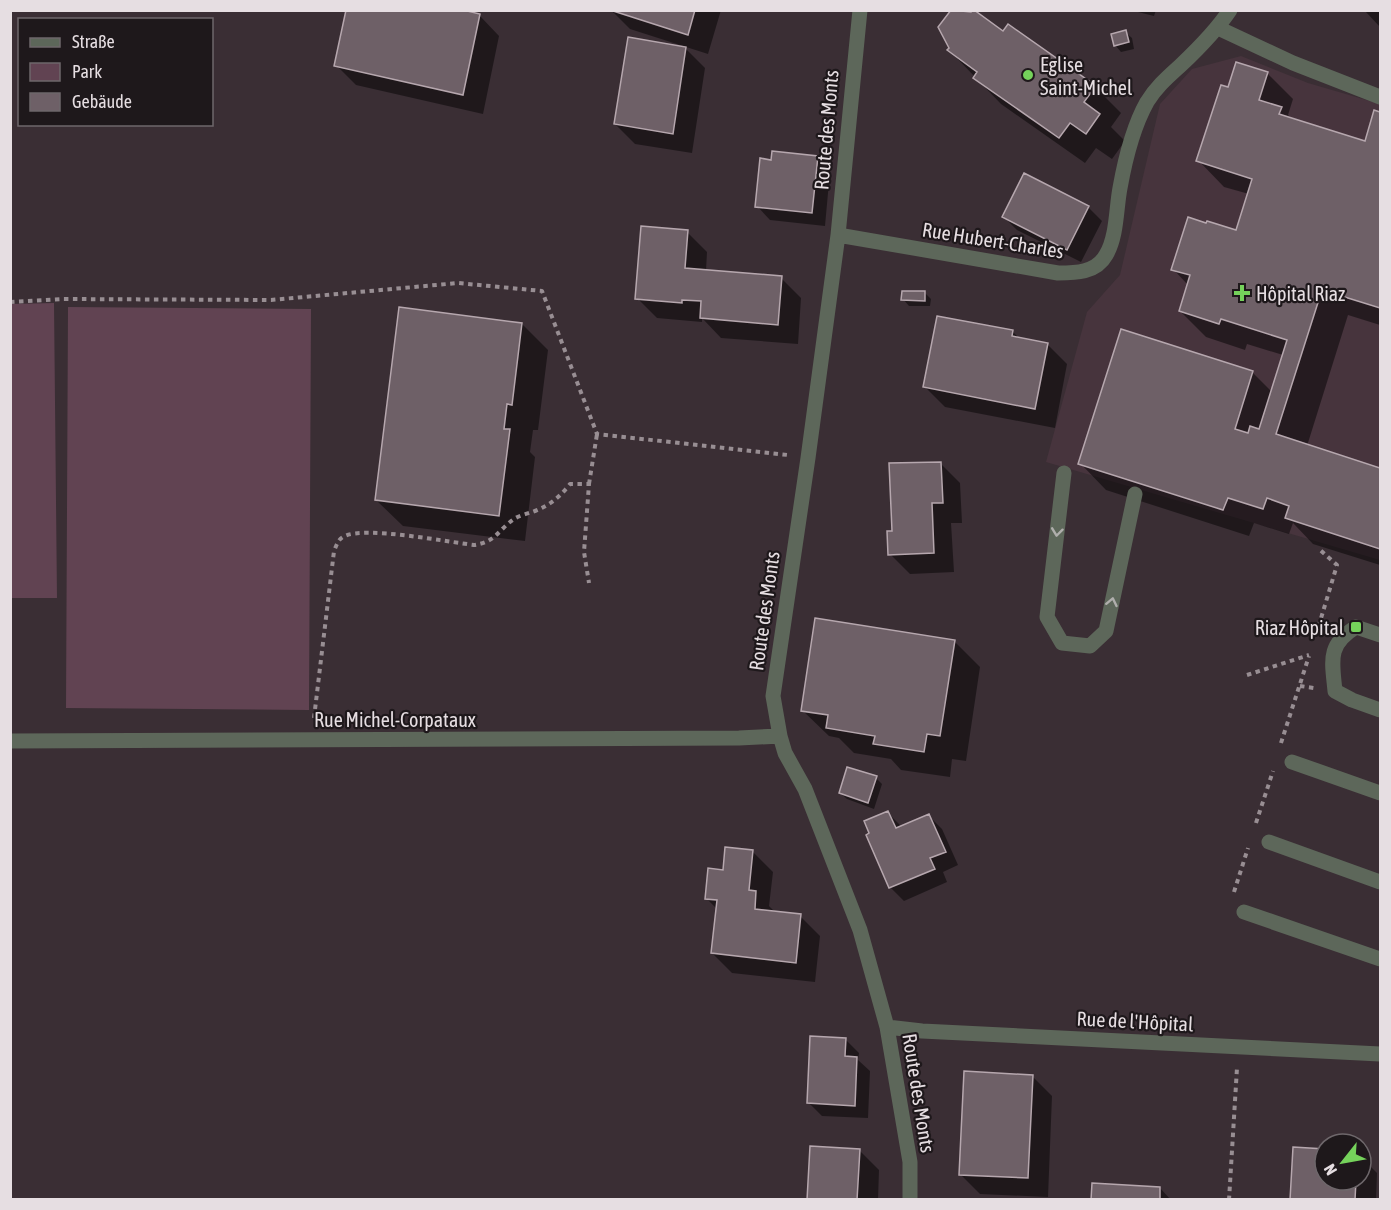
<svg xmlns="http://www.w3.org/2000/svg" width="1391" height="1210" font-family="'Asap Condensed',sans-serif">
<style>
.built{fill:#47343d}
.green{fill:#614352}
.shadow{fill:#0007}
.building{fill:#6e6067;stroke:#b6a7ae;stroke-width:1.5}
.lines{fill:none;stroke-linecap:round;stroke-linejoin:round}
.path{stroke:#988e93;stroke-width:4;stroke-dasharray:4.5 4.5;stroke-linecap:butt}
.minor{stroke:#5d675a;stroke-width:15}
.oneway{stroke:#afaeac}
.poi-dot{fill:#75d25b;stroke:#1e181b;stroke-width:2}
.labels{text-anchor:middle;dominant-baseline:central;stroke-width:4.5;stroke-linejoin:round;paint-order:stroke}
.poi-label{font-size:20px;fill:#e6dee2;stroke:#1e181b;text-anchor:start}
.street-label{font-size:20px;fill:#e6dee2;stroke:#1e181b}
</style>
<rect width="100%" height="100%" fill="#3a2e34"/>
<!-- built -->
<path class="built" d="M1241 56 1308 83 1380 104V560L1046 462 1087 312 1120 275 1160 104 1192 69Z"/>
<!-- green -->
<path class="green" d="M54 303 57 598H11V304Z
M68 307 311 309 309 710 66 708Z"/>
<!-- shadow -->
<path class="shadow" d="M611 10H721L708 54 630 29Z
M1130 10H1156L1154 16Z
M1380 10V27L1365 11Z
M480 16 499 36 483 114 356 85 336 65Z
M1125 32 1132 38 1134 49 1121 52 1115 45Z
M683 46 705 68 692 153 635 144 615 124Z
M949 50 1095 87 1121 113 1111 127 1125 141 1112 159 1096 148 1085 163 1001 104Z
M1267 73 1293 99 1288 115 1292 119 1366 143 1375 112 1380 114V325L1348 315 1307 446 1380 469V565L1313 544 1293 523 1289 534 1254 523 1249 536 1106 490 1080 463 1252 372 1272 392 1283 355 1247 344 1245 350 1206 337 1180 311 1188 285 1173 269 1237 232 1249 194 1224 187 1198 160 1229 89Z
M817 158 830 171 825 226 770 220 757 206 772 161Z
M1088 207 1102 221 1081 262 1017 230 1004 217Z
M687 232 707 252 706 271 781 278 801 298 798 344 721 338 702 318V322L657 318 637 298Z
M925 293 931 299 930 306H909L903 299Z
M522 324 548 350 538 430H533L530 452 535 457 525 541 403 526 376 500Z
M1013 332 1020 339 1047 344 1067 364 1055 428 945 407 925 387Z
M940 463 960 483 962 523H951L954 572 910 574 890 554 894 533Z
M954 641 980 667 966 761 952 759 950 777 901 770 891 759 854 753 839 738 829 736 802 710Z
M876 778 882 784 874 809 847 799 840 793Z
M888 813 901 826 929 816 942 829 958 865 943 872 947 882 904 901 891 888 868 836Z
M753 852 773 872 769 906 776 913 800 916 820 936 815 982 732 973 712 953 717 909 706 898Z
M845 1039 859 1053 858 1060 870 1071 868 1118 822 1116 809 1103Z
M1032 1076 1052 1096 1048 1197 980 1194 960 1174Z
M859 1150 879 1170 878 1200H809Z
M1325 1151V1180H1361V1157L1377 1173 1376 1200H1292Z
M1160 1188 1171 1200H1093Z"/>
<!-- building -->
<path class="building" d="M346 10H463L480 14 463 95 334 66Z
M610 10H695L688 35Z
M951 10 971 12 974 10 1003 31 1008 24 1096 86 1084 102 1100 114 1086 134 1070 123 1059 138 973 78 977 72 947 50 949 48 938 27Z
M1126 30 1129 42 1114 46 1111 34Z
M628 37 686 47 673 134 614 124Z
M1236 62 1268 72 1259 100 1282 107 1279 114 1365 141 1374 110 1380 112V308L1322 290 1276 434 1380 468V549L1285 518 1289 506 1267 498 1263 509 1228 498 1223 510 1078 464 1121 329 1253 371 1235 429 1248 433 1250 426 1259 429 1287 340 1221 319 1219 324 1179 311 1190 275 1171 270 1188 217 1206 223 1207 221 1236 230 1252 179 1196 161 1221 85 1228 87Z
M772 151 818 156 812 213 755 207 760 158 771 160Z
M1024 173 1089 206 1067 250 1002 217Z
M641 226 688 230 685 268 782 276 778 325 700 318 701 301 682 300V303L635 299Z
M902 291H925V301L901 300Z
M399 307 522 323 512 405 507 404 504 429H510L499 516 375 500Z
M937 316 1013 330 1012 336 1048 343 1035 409 923 387Z
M941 462 943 503H932L934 553 888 555 887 531H892L889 463Z
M815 618 955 640 940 736 927 734 924 752 873 744 875 736 826 728 828 715 801 711Z
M847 767 877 776 868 803 839 793Z
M888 811 896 828 929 814 946 852 930 858 935 869 889 888 866 835 869 833 864 821Z
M725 847 753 850 749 890 756 891 755 909 801 914 796 963 711 953 717 900 705 899 708 868 723 870Z
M810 1036 846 1038 845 1056 857 1057 855 1106 807 1103Z
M964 1071 1033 1075 1028 1178 959 1175Z
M810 1146 860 1149 857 1200H807Z
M1293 1147 1325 1149V1180H1356L1355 1200H1290Z
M1092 1183 1160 1187V1200H1091Z"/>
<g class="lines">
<!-- path -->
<path class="path" d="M10 302 62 299 271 300 458 283 542 291 597 434 788 455
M589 484 597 434
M1316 635 1337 565 1319 549
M1247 675 1309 655
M1300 686 1314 688
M314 718 334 551C337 544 338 539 345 536 365 526 448 542 474 545 496 542 498 530 514 519 518 516 526 514 532 512 549 506 559 498 570 484H589L584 552 589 583
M1281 743 1309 656
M1256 823 1273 771
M1234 892 1248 848
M1229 1200 1237 1068"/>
<!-- minor -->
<path class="minor" d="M860 10 838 235 808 458 773 696 780 736 785 753 805 789 860 930 887 1027 910 1162V1200
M1218 28 1293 63 1380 97
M838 235 1058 273C1075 273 1096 273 1106 255 1117 237 1116 209 1120 188 1125 160 1133 127 1147 102 1156 87 1169 76 1181 65 1199 48 1216 31 1230 10
M1064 473 1047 617 1062 643 1090 646 1106 631 1135 494
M1380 635 1356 627C1327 645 1332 660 1335 691L1352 700 1380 710
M10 741 739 738 780 736
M1292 762 1380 793
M1269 842 1380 882
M1244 912 1380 959
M887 1027 922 1031 1380 1054"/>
</g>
<!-- one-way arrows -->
<defs><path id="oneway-chevron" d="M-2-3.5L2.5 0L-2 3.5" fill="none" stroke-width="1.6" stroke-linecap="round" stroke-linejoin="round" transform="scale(1.5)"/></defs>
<g class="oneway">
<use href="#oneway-chevron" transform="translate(1057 532) rotate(97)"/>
<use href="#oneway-chevron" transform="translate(1112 602) rotate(-78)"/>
</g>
<!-- markers -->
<g class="poi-dot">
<circle cx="1028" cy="75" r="6"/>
<path d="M1239 284h6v6h6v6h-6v6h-6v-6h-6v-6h6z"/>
<rect x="1350" y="621" width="12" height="12" rx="3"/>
</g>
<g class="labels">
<!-- poi labels -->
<g class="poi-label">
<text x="1040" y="64">Eglise<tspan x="1040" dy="23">Saint-Michel</tspan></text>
<text x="1256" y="293">Hôpital Riaz</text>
<text x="1344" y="627" text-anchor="end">Riaz Hôpital</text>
</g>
<!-- street labels -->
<g class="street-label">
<text transform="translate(826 130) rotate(-85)">Route des Monts</text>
<text transform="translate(993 240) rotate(9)">Rue Hubert-Charles</text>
<text transform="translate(764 611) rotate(-82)">Route des Monts</text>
<text x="395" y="719">Rue Michel-Corpataux</text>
<text transform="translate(1135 1021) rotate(3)">Rue de l'Hôpital</text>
<text transform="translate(919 1093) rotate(81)">Route des Monts</text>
</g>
</g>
<!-- border -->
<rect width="1391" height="1210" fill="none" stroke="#e6dee2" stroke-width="24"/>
<!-- legend -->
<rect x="18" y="18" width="195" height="108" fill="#1e181b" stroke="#6e676b" stroke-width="1.5"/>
<rect x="30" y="38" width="30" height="9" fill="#5d675a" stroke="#6e676b" stroke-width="1.5"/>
<text x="72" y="48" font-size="18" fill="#e6dee2">Straße</text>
<rect x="30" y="63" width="30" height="18" fill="#614352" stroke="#6e676b" stroke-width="1.5"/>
<text x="72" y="78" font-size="18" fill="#e6dee2">Park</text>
<rect x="30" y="93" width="30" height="18" fill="#6e6067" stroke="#6e676b" stroke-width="1.5"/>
<text x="72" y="108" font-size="18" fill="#e6dee2">Gebäude</text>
<!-- north arrow -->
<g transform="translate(1343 1162) rotate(239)"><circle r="28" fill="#1e181b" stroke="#6e676b" stroke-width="1.5"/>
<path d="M0-4.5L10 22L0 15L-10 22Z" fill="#75d25b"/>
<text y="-9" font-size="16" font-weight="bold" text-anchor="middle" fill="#e6dee2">N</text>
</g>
</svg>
